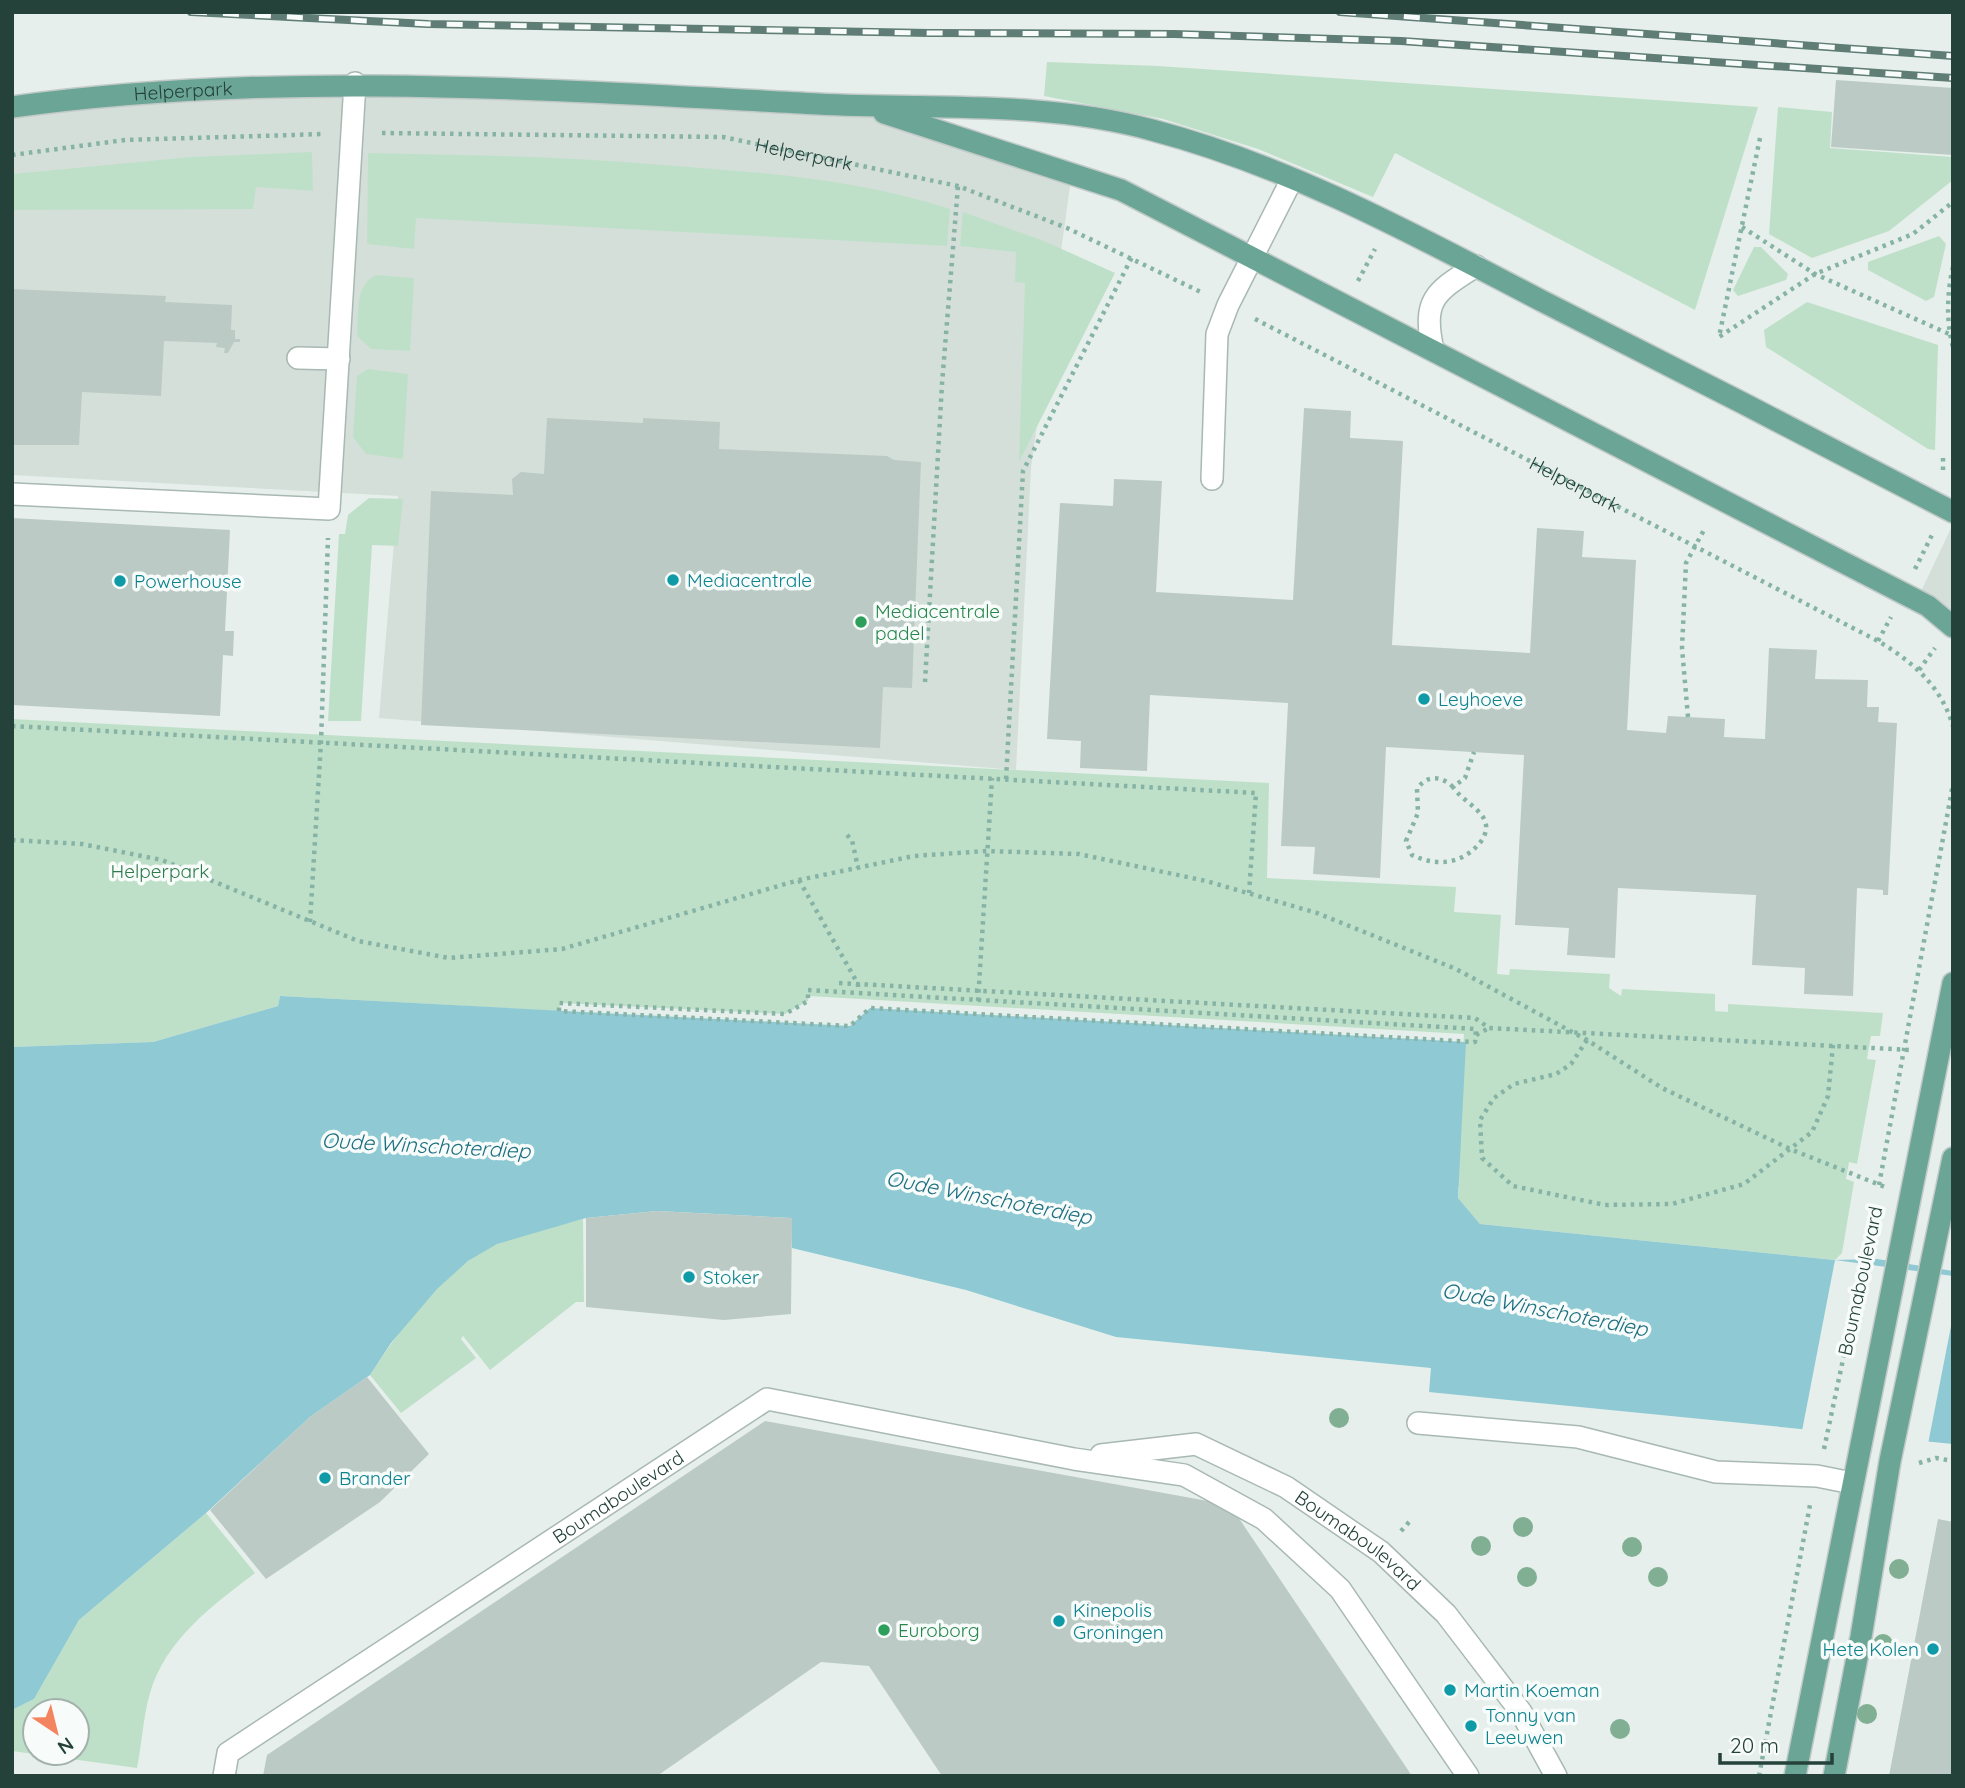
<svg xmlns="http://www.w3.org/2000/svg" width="1965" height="1788" font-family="Quicksand,sans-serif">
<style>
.built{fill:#d4dfda}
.green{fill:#bfe0c8;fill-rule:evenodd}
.water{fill:#8ec9d4}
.pier{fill:#e6efeb}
.building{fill:#bbcac4}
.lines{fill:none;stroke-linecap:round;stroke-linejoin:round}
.minor-casing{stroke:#a8b8b2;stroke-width:24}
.major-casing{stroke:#c2cac8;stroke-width:24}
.path{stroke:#86b3a5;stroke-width:4.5;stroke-dasharray:3.5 5;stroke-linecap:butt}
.minor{stroke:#fff;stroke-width:21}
.major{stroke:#6aa596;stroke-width:21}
.rail-casing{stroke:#5f7d75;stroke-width:8}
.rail{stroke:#f7fbf9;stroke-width:5;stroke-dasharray:16;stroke-linecap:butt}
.tree{fill:#80af93}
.culture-dot{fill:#0f9aa8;stroke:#f7fbf9;stroke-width:2.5}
.leisure-dot{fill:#2e9e5b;stroke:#f7fbf9;stroke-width:2.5}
.labels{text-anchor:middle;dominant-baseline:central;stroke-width:7;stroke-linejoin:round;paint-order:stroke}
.street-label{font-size:19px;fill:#24423a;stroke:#f7fbf9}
.culture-label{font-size:19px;fill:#0d838f;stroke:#f7fbf9;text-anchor:start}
.leisure-label{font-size:19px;fill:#27864d;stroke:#f7fbf9;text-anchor:start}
.park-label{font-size:19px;fill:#2d7a4b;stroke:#f7fbf9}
.water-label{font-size:21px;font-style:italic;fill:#1c6f80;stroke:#f7fbf9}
</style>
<rect width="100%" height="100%" fill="#e6efeb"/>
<!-- built -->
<path class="built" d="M427 88 870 117 1071 179 1031 468 1016 770 379 718 398 496 12 475V110Z
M1953 524V637L1915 604Z"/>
<!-- green -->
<path class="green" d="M1047 62 1158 66 1758 107 1695 310 1395 153 1373 197 1258 149 1163 119 1044 96Z
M1778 107 1832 112 1830 148 1953 157V180L1889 231 1812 258 1769 234Z
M312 152 313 191 256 187 253 209 12 210V174L191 157Z
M368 153C462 155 556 156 650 164 753 172 851 177 950 209L947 246 416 218 414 249 367 244Z
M963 212 1044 241 1115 273 1019 462 1025 283 1015 282 1016 252 960 246Z
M1939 236 1946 244 1934 297 1926 301 1868 270V262Z
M1754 247H1761L1788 274 1786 280 1738 296 1733 290Z
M376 275 414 278 410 351 371 349 357 336C359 313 354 286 376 275Z
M1807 302 1938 345 1935 450 1928 449 1766 347 1764 330Z
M368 369 408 374 403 459 366 454 353 437 357 376Z
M369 498 403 499 398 546 372 545 361 721H328L339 534H345L348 515Z
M12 719 1269 783 1267 878 1456 887 1454 912 1501 915 1497 974 1509 975 1510 969 1610 974 1609 988 1621 996 1622 989 1715 994V1011L1728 1012V1004L1883 1013 1880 1036H1871L1867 1059 1876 1060 1857 1164 1849 1162 1846 1179 1854 1182 1842 1253 1835 1260 1480 1224 1458 1198 1459 1187 1454 1182 1464 1034 809 996 808 1001 785 1014 560 1003 559 1011 280 996 278 1006 153 1042 12 1047Z
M583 1219 584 1302H576L490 1370 463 1336 461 1339 476 1358 401 1413 370 1375C402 1327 441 1271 495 1245 521 1232 555 1227 583 1219Z
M206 1513 255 1573C212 1606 166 1639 150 1693 143 1717 142 1744 137 1768L12 1751V1710L34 1699 79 1620ZM35 1711H77V1753H35Z"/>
<!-- water -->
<path class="water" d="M280 996 850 1026 870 1008 1466 1042 1458 1198 1480 1224 1834 1260 1877 1259 1953 1271V1444L1429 1392 1431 1368 1116 1337 966 1290 792 1248 791 1218 657 1211 586 1218 497 1244 468 1261 437 1289 391 1343 370 1375 310 1417 206 1513 79 1620 34 1699 12 1710V1047L153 1042 278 1006Z"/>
<!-- pier -->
<path class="pier" d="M1835 1260 1953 1276V1316L1928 1444 1802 1431Z"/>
<!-- building -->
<path class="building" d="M1836 80 1953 88V155L1831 147Z
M12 289 166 296 165 302 232 305 231 330H235V339H240V342H234L228 353H224L225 348 216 347 217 343 164 341 161 396 82 392 79 445H12Z
M1304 408 1351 411 1350 438 1403 441 1392 645 1530 653 1537 528 1584 531 1582 557 1636 560 1627 730 1666 733 1668 716 1725 719 1724 737 1765 739 1769 648 1817 650 1815 679 1868 680 1867 707H1879L1878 722 1897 723 1888 895H1883V890L1857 888 1853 996 1804 994 1805 968 1752 965 1756 895 1618 888 1615 958 1567 955 1569 928 1515 925 1524 755 1386 747 1380 878 1313 874 1315 847 1281 846 1288 703 1150 695 1147 771 1080 768 1081 741 1047 739 1060 503 1113 506 1114 479 1162 481 1156 592 1293 600Z
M547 418 643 423V418L720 422 719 449 887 456 894 460 921 462 912 688 883 687 880 748 421 725 431 491 513 495 512 479 521 472 544 474Z
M12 518 230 530 225 631H234L233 656 223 655 220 716 12 705Z
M657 1211 792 1218 791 1314 724 1320 586 1307V1218Z
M367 1377 429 1454 380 1502 266 1579 210 1510 310 1417Z
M765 1421 1230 1505 1412 1776H942L869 1666 821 1662 657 1776H263L267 1755Z
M1938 1519 1953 1522V1776H1889Z"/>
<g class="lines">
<!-- minor casing -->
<g class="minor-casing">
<g id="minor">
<path d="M1433 350C1422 299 1435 292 1476 266"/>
<path d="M298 358 339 359"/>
<path d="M1212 479 1217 334 1228 305 1292 179"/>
<path d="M12 494 329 509 355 83"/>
<path d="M1418 1423 1578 1437 1716 1472 1817 1476 1852 1483"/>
<path id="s3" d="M1101 1455 1196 1444 1286 1487 1381 1552 1446 1614 1521 1712 1556 1776"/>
<path id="s4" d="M224 1776 228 1753 767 1399 1074 1459 1184 1475 1264 1519 1340 1589 1468 1776"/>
</g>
</g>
<!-- major casing -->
<g class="major-casing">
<g id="major">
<path id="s5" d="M12 107C279 70 550 90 818 104 930 110 1042 100 1152 130 1292 167 1417 236 1544 302 1681 371 1817 441 1953 512"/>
<path d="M884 113 1121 190 1829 555 1928 606 1953 627"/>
<path d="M1795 1776 1953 983"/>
<path d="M1834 1776 1861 1637 1890 1461 1953 1158"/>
</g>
</g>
<!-- path -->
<g class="path">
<path id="s1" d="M382 133 723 137 958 186 1067 228 1203 293"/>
<path d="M1760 138 1719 337 1815 274 1913 234 1953 202"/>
<path d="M12 155 125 140 324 134"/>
<path d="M1742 227 1815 274 1949 334"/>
<path d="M1953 267C1947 292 1946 322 1953 347"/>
<path d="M1358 281 1375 249"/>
<path id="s2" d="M1255 319 1878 641C1913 662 1941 686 1953 726"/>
<path d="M1943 458V475"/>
<path d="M1915 569 1933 533"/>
<path d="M1878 641 1891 617"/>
<path d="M1919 670 1935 648"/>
<path d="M925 682 942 384 958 186"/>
<path d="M1688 717 1682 648 1686 563 1705 528"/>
<path d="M12 726 1256 793 1249 893"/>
<path d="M1006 779 1023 471 1132 257"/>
<path d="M1453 787C1442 776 1427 774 1417 789L1418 813 1406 841 1412 855C1435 866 1460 865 1478 845 1483 840 1487 832 1486 825 1484 810 1461 800 1453 787L1465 778 1474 752"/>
<path d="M847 835 852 840 858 868"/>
<path d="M12 840 82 844 162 860 358 941 449 958 562 949 799 880 914 856 987 851 1079 854 1206 881 1317 913 1456 969 1587 1040 1662 1088 1790 1149 1885 1187"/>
<path d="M799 880 858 984V991"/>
<path d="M310 922 321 742 328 538"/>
<path d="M839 983 1475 1018 1489 1028 1911 1050"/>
<path d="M808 990 1476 1029 1475 1042 870 1008 850 1026 559 1011V1003L785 1014 808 1001Z"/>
<path d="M978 1001 992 778"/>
<path d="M1476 1035 1489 1028"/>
<path d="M1587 1040 1571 1064 1556 1074 1514 1084 1494 1098 1480 1120 1482 1158 1513 1186 1605 1205 1672 1204 1744 1184 1812 1132 1828 1096 1833 1045"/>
<path d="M1879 1185 1953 784"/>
<path d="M1824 1449 1865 1256"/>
<path d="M1919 1463 1936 1458 1953 1461"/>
<path d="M1401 1531 1410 1521"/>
<path d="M1759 1776 1810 1505"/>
</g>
<!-- minor -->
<use href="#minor" class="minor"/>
<!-- major -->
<use href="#major" class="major"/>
<!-- rail casing -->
<g class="rail-casing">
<path id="rail" d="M191 12 428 24 929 33 1174 34 1401 41 1953 78
M1340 12 1953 56"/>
</g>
<!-- rail -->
<use href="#rail" class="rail"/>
</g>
<!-- trees -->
<g class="tree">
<circle cx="1339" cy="1418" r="10"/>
<circle cx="1523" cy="1527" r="10"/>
<circle cx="1481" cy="1546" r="10"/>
<circle cx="1632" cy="1547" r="10"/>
<circle cx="1899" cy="1569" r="10"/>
<circle cx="1527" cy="1577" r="10"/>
<circle cx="1658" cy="1577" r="10"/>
<circle cx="1883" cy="1644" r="10"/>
<circle cx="1867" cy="1714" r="10"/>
<circle cx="1620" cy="1729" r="10"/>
</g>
<!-- markers -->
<g class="culture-dot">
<circle cx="673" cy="580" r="7"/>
<circle cx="120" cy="581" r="7"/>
<circle cx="1424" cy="699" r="7"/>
<circle cx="689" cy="1277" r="7"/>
<circle cx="325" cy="1478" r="7"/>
<circle cx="1059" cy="1621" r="7"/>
<circle cx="1933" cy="1649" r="7"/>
<circle cx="1450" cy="1690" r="7"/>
<circle cx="1471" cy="1726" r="7"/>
</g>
<g class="leisure-dot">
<circle cx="861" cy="622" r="7"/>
<circle cx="884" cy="1630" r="7"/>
</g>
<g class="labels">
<!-- street labels -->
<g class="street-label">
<text stroke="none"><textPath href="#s5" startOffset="172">Helperpark</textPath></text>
<text stroke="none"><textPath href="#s1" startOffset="424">Helperpark</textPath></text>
<text stroke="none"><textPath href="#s2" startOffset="360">Helperpark</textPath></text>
<text transform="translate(1860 1281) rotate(-78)">Boumaboulevard</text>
<text stroke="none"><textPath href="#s4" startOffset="490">Boumaboulevard</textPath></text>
<text stroke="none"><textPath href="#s3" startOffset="285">Boumaboulevard</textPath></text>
</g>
<!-- culture labels -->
<g class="culture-label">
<text x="687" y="580">Mediacentrale</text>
<text x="134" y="581">Powerhouse</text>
<text x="1438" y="699">Leyhoeve</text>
<text x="703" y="1277">Stoker</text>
<text x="339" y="1478">Brander</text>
<text x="1073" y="1610">Kinepolis<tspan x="1073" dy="22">Groningen</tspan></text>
<text x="1919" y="1649" text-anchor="end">Hete Kolen</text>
<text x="1464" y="1690">Martin Koeman</text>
<text x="1485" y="1715">Tonny van<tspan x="1485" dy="22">Leeuwen</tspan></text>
</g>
<!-- leisure labels -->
<g class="leisure-label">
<text x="875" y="611">Mediacentrale<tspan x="875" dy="22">padel</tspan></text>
<text x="898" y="1630">Euroborg</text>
</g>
<!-- park labels -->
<g class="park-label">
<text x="160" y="871">Helperpark</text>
</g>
<!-- water labels -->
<g class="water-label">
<text transform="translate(426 1145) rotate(3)">Oude Winschoterdiep</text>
<text transform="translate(989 1197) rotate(11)">Oude Winschoterdiep</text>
<text transform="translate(1545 1309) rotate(11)">Oude Winschoterdiep</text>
</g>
</g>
<!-- border -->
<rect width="1965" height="1788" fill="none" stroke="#24423a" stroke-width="28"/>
<!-- north arrow -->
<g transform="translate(56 1732) rotate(145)"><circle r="33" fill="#f7fbf9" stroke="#a3b1ad" stroke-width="2"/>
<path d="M0-5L12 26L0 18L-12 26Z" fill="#f4845f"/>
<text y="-10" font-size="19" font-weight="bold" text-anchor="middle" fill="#24423a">N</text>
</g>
<!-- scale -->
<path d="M1720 1753v10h112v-10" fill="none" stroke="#24423a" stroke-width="3.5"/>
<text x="1730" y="1753" font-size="21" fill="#24423a" stroke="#f7fbf9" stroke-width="5" paint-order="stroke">20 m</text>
</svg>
